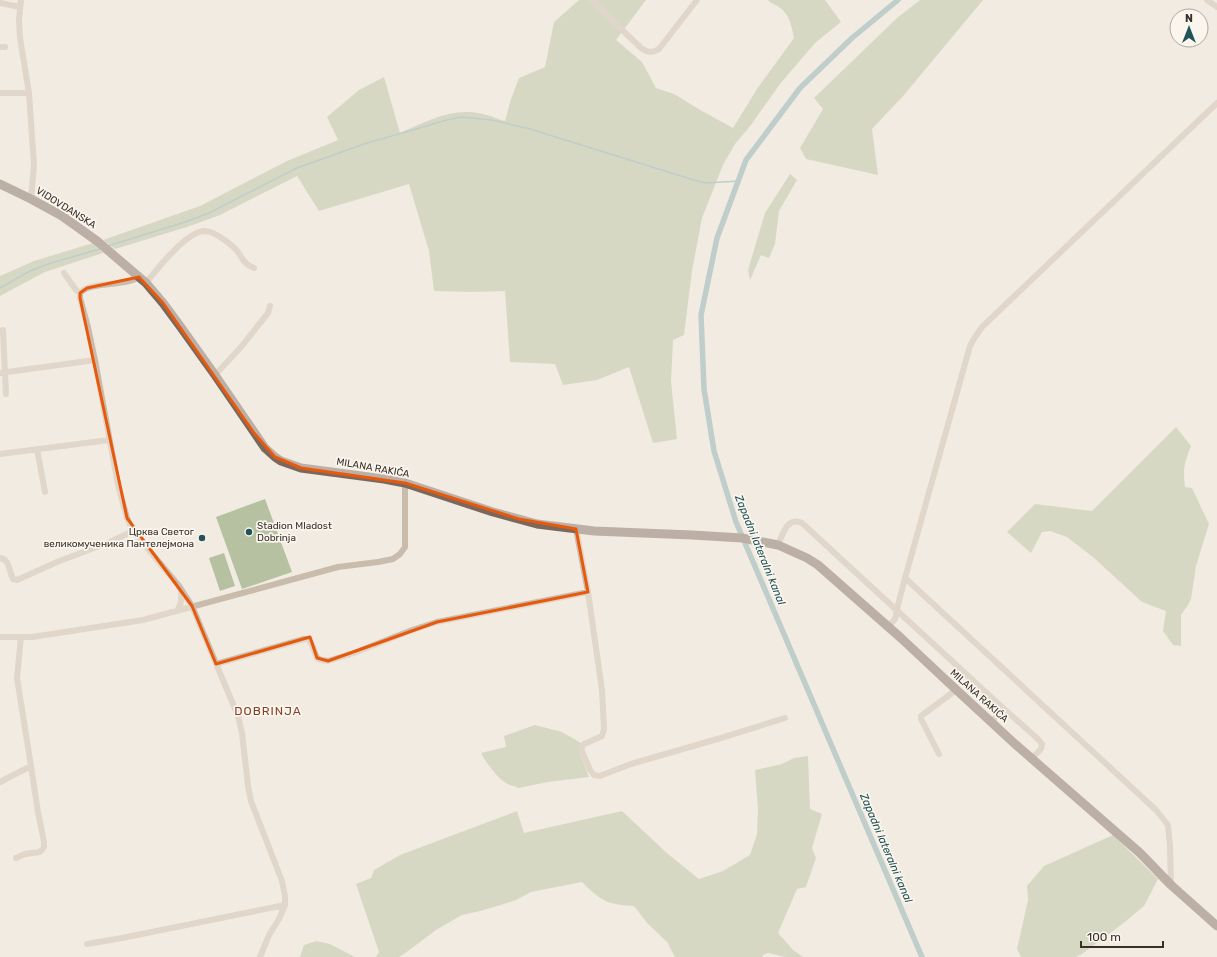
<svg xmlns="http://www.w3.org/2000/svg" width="1217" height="957" font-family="Rubik,sans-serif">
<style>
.green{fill:#b5c1a1}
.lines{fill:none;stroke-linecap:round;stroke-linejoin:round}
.stream{stroke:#80aaae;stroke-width:1.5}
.canal{stroke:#80aaae;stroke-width:5.5}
.street{stroke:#cabcac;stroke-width:6}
.primary{stroke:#7a685d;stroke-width:9}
.marked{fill:none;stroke:#e8590c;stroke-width:3;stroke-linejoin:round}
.poi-dot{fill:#225359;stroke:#faf5ed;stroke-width:1.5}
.labels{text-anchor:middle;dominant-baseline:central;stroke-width:3.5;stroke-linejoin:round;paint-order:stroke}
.street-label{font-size:10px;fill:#39302b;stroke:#faf5ed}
.poi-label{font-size:10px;fill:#39302b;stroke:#faf5ed;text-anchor:start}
.water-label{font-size:11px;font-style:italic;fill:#225359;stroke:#faf5ed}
.quarter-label{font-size:12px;letter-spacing:1px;fill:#844227;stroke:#faf5ed}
</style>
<rect width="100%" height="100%" fill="#f2ebe1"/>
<!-- green -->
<path class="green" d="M579 0H646L616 40 642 62 656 88 674 94 702 111 733 128 757 89 794 38C791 24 790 15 779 7 775 4 771 4 768 0H825L841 22 815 43 780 84 751 125 735 144 723 165 702 218 692 271 684 335 673 340 671 381 677 439 653 443 629 367 597 380 563 385 555 364 510 362 505 291 471 292 434 291 429 251 409 184 319 211 297 176 220 215 187 227 115 249 103 240 200 206 287 161 338 140 327 117 359 90 384 77 400 133C420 124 443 112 466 112 479 111 493 117 505 121L511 99 519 78 545 67 554 22Z
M920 0H983L904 95 872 129 878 175 806 159 800 148 823 109 814 98 897 18Z
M790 174 797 180 779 211 775 244 769 258 761 255 750 280 748 270 765 213Z
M93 243 103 253 45 272 0 296V276L34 261Z
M1176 427 1191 446C1184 463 1183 469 1185 487L1192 488 1209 524 1196 566 1191 599 1188 605 1181 615V646L1173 645 1163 631 1166 611 1142 602 1094 558 1067 537 1050 531 1042 532 1031 553 1007 532 1035 504 1092 511Z
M265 499 292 572 242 589 216 517Z
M224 553 235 586 220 591 209 558Z
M535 725 562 732 581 743 578 749 589 777 548 782 518 788C514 785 510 786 506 783 499 780 484 760 481 753L506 747 504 736Z
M808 756 810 809 822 814 812 848 816 858 806 887 797 889 778 933 793 950 803 957H785L768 953 763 955V957H675L667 942 647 923 634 906C607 905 600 900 582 882L531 892 516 900 504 904 480 911 462 915 436 930 404 954 399 957H376L379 952 356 884 371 878 374 870 400 855 517 811 524 833 622 811 668 854 699 879 723 871 750 855 757 834 758 809 755 770 782 764 794 758Z
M1113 835 1158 879 1144 906 1121 925 1082 954 1076 957H1021L1017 949 1028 900 1027 886 1044 866Z
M316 941 330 944 355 957H300L304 945Z"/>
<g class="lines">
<!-- stream -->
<path class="stream" d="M108 246 185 222 209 213 297 168 364 144 447 120 461 117 492 120 530 129 694 180 706 183 739 181
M0 288 30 271 51 263 100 249"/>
<!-- canal -->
<path class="canal" d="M898 0 852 38 800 88 746 160 717 238 701 315 704 389 714 451 736 522 922 957"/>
<!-- street -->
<path class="street" d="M21 0 19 20 20 38 29 93 34 165 31 199
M591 0 641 48C648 53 653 53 659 49L697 0
M1207 0 1217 7
M0 3 20 7
M0 47H5
M0 93H29
M64 273 76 290 80 293V298L88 327 95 360 118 485 127 518 133 531 179 586 192 606 238 716 242 733 248 786 251 801 282 881 285 896V905L279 919 269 935 260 957
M146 283C157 269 186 232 204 231 213 231 225 240 231 245 242 252 240 263 254 268
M80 293C90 281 124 287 139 277
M0 331 3 330 6 394
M0 373 95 360
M215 375 241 347 268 313 270 306
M37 449 45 492
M0 454 109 440
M576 529 588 592 602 690 604 729 602 736 584 744 581 749 590 770 594 775 600 776 605 774 631 764 721 738 785 718
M778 545C783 534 787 516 802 523L1004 709 1038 739 1042 744 1041 749 1032 758
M0 558C10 559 9 572 13 579L17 580 57 562 110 542 133 531
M905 578 1156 810 1168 825 1170 846 1171 885
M177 611C181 605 182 598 181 591
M888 627 895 619 897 609 905 578 970 346 975 337 982 327 1217 103
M0 637H32L143 620 338 567 378 562 393 559 400 554 405 547V483
M216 664 304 639H308L311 643 317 658 321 660 328 661 354 653 412 630 437 622 588 592
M991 722 1004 709
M939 754 921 719V716L956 690
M0 782 31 766 17 678 21 637
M16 858 25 854 40 852 44 847V842L38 812 31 766
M87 944 122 938 285 905"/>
<!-- primary -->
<path class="primary" d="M0 184 31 199 62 216 97 241 146 283 163 303 180 326 215 375 265 448 275 457 281 461 301 468 384 479 405 483 493 512 537 524 594 531 692 535 742 538 778 545 807 558 818 565 901 638 949 683 1015 744 1140 853 1171 885 1217 926"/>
</g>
<!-- marked area -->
<path d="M0 0H1217V957H0ZM139 277 163 303 254 433 275 457 301 468 405 483 519 519 576 529 588 592 437 622 328 661 317 658 310 637 216 664 192 606 127 518 80 298V293L87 288Z" fill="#f2ebe1" fill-opacity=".55" fill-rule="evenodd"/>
<path class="marked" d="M139 277 163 303 254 433 275 457 301 468 405 483 519 519 576 529 588 592 437 622 328 661 317 658 310 637 216 664 192 606 127 518 80 298V293L87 288Z"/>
<!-- markers -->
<g class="poi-dot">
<circle cx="249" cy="532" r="4"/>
<circle cx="202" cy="538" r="4"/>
</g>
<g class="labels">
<!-- street labels -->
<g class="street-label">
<text transform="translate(66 208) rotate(32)">VIDOVDANSKA</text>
<text transform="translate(373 468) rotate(10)">MILANA RAKIĆA</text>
<text transform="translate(979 696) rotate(42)">MILANA RAKIĆA</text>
</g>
<!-- poi labels -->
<g class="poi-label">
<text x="257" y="526">Stadion Mladost<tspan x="257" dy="12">Dobrinja</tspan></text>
<text x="194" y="532" text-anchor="end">Црква Светог<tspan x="194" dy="12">великомученика Пантелејмона</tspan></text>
</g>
<!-- water labels -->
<g class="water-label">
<text transform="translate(760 550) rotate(68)">Zapadni lateralni kanal</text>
<text transform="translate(886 848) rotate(67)">Zapadni lateralni kanal</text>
</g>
<!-- quarter labels -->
<g class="quarter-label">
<text x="268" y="711">DOBRINJA</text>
</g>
</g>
<!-- north arrow -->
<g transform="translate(1189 28)"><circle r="19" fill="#faf5ed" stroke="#ada69f"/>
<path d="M0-3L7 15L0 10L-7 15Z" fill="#225359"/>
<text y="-6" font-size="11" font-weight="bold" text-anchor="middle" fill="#39302b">N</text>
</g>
<!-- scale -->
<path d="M1081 941v6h82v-6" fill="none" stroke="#39302b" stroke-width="2"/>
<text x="1087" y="941" font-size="12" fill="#39302b" stroke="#faf5ed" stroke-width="3" paint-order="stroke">100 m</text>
</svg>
